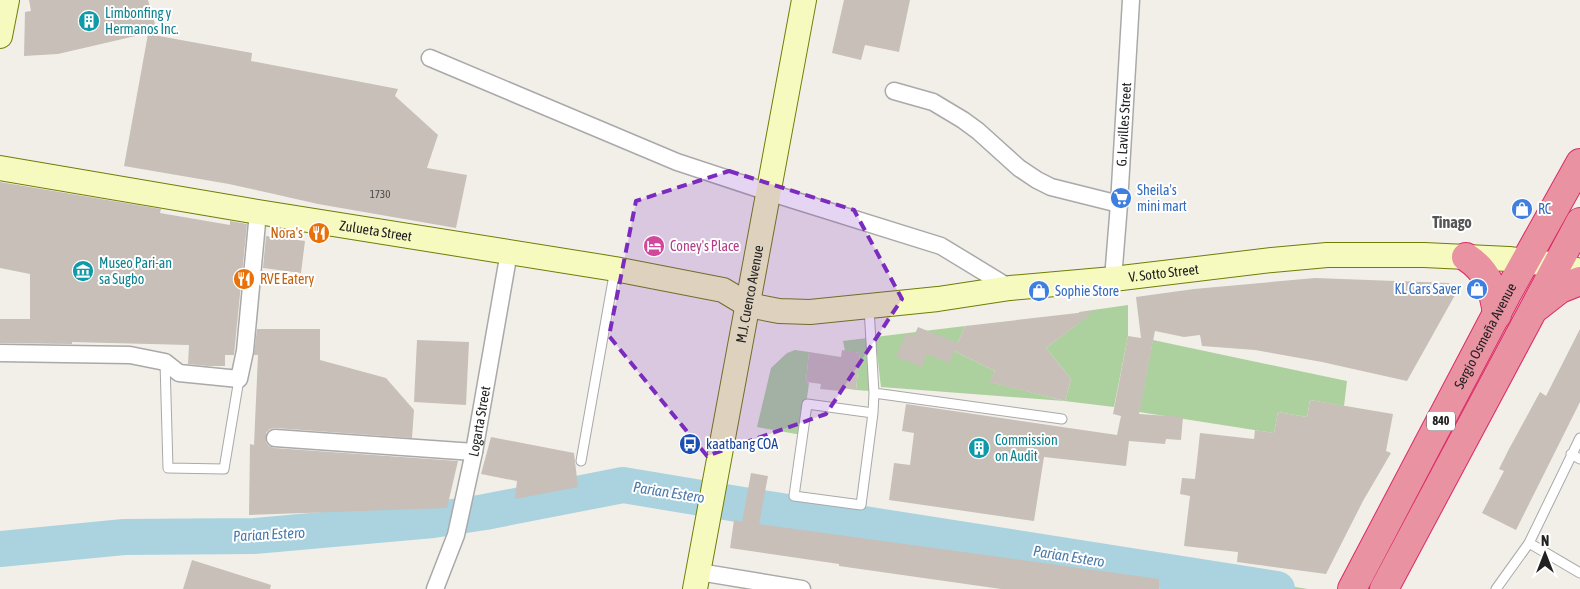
<svg xmlns="http://www.w3.org/2000/svg" width="1580" height="589" font-family="'Asap Condensed',sans-serif">
<style>
.forest{fill:#add19e}
.lines{fill:none;stroke-linecap:round;stroke-linejoin:round}
.river{stroke:#aad3df;stroke-width:36}
.building{fill:#c7bfb8}
.lane-casing{stroke:#a9a9a9;stroke-width:11}
.street-casing{stroke:#a9a9a9;stroke-width:19}
.secondary-casing{stroke:#707d05;stroke-width:26}
.highway-casing{stroke:#dc2a67;stroke-width:30}
.lane{stroke:#fff;stroke-width:9}
.street{stroke:#fff;stroke-width:16}
.secondary{stroke:#f7fabf;stroke-width:24}
.highway{stroke:#e892a2;stroke-width:28}
.marked{fill:#7b2cbf;fill-opacity:0.2;stroke:#7b2cbf;stroke-width:4;stroke-dasharray:10 6;stroke-linejoin:round}
.labels{text-anchor:middle;dominant-baseline:central;stroke-width:4;stroke-linejoin:round;paint-order:stroke}
.number-label{font-size:11px;fill:#4b4948}
.shield{fill:#fff;stroke:#646464;stroke-width:1}
.shield-label{font-size:12px;font-weight:bold;fill:#222}
.culture-label{font-size:14px;fill:#0d838f;stroke:#fff;text-anchor:start}
.street-label{font-size:14px;fill:#222;stroke:#fff}
.shop-label{font-size:14px;fill:#366cbe;stroke:#fff;text-anchor:start}
.food-label{font-size:14px;fill:#c56008;stroke:#fff;text-anchor:end}
.hotel-label{font-size:14px;fill:#b23c85;stroke:#fff;text-anchor:start}
.transit-label{font-size:14px;fill:#164399;stroke:#fff;text-anchor:start}
.water-label{font-size:15px;font-style:italic;fill:#4a7aab;stroke:#fff}
.quarter-label{font-size:16px;font-weight:bold;fill:#555;stroke:#fff}
</style>
<rect width="100%" height="100%" fill="#f2efe9"/>
<!-- forest -->
<path class="forest" d="M1128 305V336L1114 407 1064 401 881 387 875 337 965 326 954 351 995 371 990 382 1065 401 1071 379 1046 348 1080 322 1079 312Z
M867 338 870 391 856 390 860 353 845 351 843 341Z
M1153 340 1347 381 1344 406 1310 400 1307 417 1278 412 1274 433 1139 412Z
M795 350 809 352 806 382 809 383 802 435 757 427 771 368 787 353Z
M740 499H746L1308 589H1195V583L734 520Z"/>
<g class="lines">
<!-- river -->
<path class="river" d="M0 549 124 537 254 536 433 520 485 512 623 485 743 505 1277 589"/>
</g>
<!-- building -->
<path class="building" d="M29 0H148L157 31 58 54 24 56 25 12 31 11Z
M844 0H910L899 52 865 45 861 60 832 53Z
M148 34 252 53 251 61 398 89 395 96 438 135 427 168 467 175 456 228 318 204 229 184 124 166Z
M0 182 161 209 160 213 230 225V221L247 224 234 355H225V366H208L188 364 189 345 72 342V344L0 343V319H30V274L0 268Z
M266 236 305 241 301 273 263 268Z
M1315 278 1449 283 1455 295 1407 381 1322 362 1255 350 1202 346 1200 335 1184 337 1155 331 1139 414 1183 417 1181 440 1166 439 1165 444 1129 441 1126 466 1044 457 1034 521 889 500 894 463 910 465 914 433 902 431 906 404 1117 435 1121 416 1113 414 1128 336 1141 338 1136 297 1194 289Z
M1095 311 1046 348 1071 379 1065 401 989 382 995 371 954 351 965 326Z
M918 327 958 343 949 363 927 354 922 367 896 357 906 333 914 336Z
M257 329H320V360L386 378 414 410 412 438 275 428 270 429 266 433V442L269 446 274 448 458 461 447 508 249 515 250 444 254 445 258 355H254Z
M1580 329V402L1516 530 1482 513 1504 471 1499 469 1509 449 1540 392 1546 396Z
M417 340 469 342 466 405 414 402Z
M842 350 860 353 856 390 841 388V391L820 389 821 384 806 382 809 352 841 357Z
M1310 400 1393 414 1386 451 1391 453 1363 501 1326 574 1237 562 1238 552 1184 546 1190 496 1180 494 1182 478 1195 479 1200 433 1254 439 1255 430 1274 433 1278 412 1307 417Z
M491 437 574 453 578 487 515 499 517 481 481 474Z
M751 473 768 476 759 524 1159 579V589H1001L839 566V564L730 548 734 520 742 522Z
M192 560 271 585 270 589H183Z"/>
<g class="lines">
<!-- lane casing -->
<g class="lane-casing">
<path id="lane" d="M869 308 874 393 1062 419
M165 362 168 468 224 469 239 379
M873 413 807 404 794 496 861 505 873 413 874 393
M1571 454 1580 459
M581 461 615 269
M1529 543 1580 573
M1496 589 1529 543 1580 438"/>
</g>
<!-- street casing -->
<g class="street-casing">
<g id="street">
<path d="M430 58 677 162 768 192 941 246 1010 288"/>
<path d="M894 91 933 102 963 120 978 131 1019 168 1037 180 1051 187 1119 204"/>
<path id="s1" d="M1113 279 1119 204 1131 0"/>
<path d="M0 353 130 355 165 362 179 373 239 379 245 351 258 212"/>
<path d="M275 438 474 452"/>
<path d="M699 572 802 589"/>
<path id="s2" d="M435 589 456 535 474 452 509 252"/>
</g>
</g>
<!-- secondary casing -->
<g class="secondary-casing">
<g id="secondary">
<path d="M0 36 7 0"/>
<path id="s3" d="M0 168 258 212 615 269 723 290 748 305 779 311 810 312 938 299 1010 288 1113 279 1272 260 1327 255H1424L1509 259 1557 265 1580 271"/>
<path id="s4" d="M695 589 804 0"/>
</g>
</g>
<!-- highway casing -->
<g class="highway-casing">
<g id="highway">
<path d="M1466 257C1488 271 1494 290 1497 315"/>
<path d="M1537 307 1560 289 1580 281"/>
<path id="s5" d="M1352 589 1507 294 1580 163"/>
<path d="M1384 589 1580 222"/>
</g>
</g>
<!-- lane -->
<use href="#lane" class="lane"/>
<!-- street -->
<use href="#street" class="street"/>
<!-- secondary -->
<use href="#secondary" class="secondary"/>
<!-- highway -->
<use href="#highway" class="highway"/>
</g>
<!-- marked area -->
<path class="marked" d="M729 171 854 210 902 299 826 414 707 456 609 336 636 201Z"/>
<!-- icons -->
<defs>
<g id="building-disc" transform="scale(1.125)"><circle r="9.5" fill="#0f9aa8" stroke="#fff"/><path d="M-4-6H4V6H1V3H-1V6H-4ZM-2.5-4.3h1.7v1.8h-1.7ZM.8-4.3h1.7v1.8H.8ZM-2.5-1h1.7V.8h-1.7ZM.8-1h1.7V.8H.8Z" fill="#fff"/></g>
<g id="supermarket-disc" transform="scale(1.125)"><circle r="9.5" fill="#3f7fe0" stroke="#fff"/><path d="M-6-5.5h2.5l.6 2H6L4.5 2H-2.5L-4.4-4H-6ZM-1.5 3.2a1.3 1.3 0 1 0 .1 0ZM3 3.2a1.3 1.3 0 1 0 .1 0Z" fill="#fff"/></g>
<g id="shop-disc" transform="scale(1.125)"><circle r="9.5" fill="#3f7fe0" stroke="#fff"/><path d="M-5-2.5h2.3a2.7 3.5 0 0 1 5.4 0H5L5.5 6h-11ZM-1.5-2.5h3a1.5 2.3 0 0 0-3 0Z" fill="#fff"/></g>
<g id="restaurant-disc" transform="scale(1.125)"><circle r="9.5" fill="#e8710a" stroke="#fff"/><path d="M-5-6h1v4h1v-4h1v4h1v-4h1v5L-1.5 .5V6h-2V.5L-5-1ZM5-6V6H3V1.5H1.5Q1.5-4 5-6Z" fill="#fff"/></g>
<g id="hotel-disc" transform="scale(1.125)"><circle r="9.5" fill="#d1479c" stroke="#fff"/><path d="M-6-4.5h1.5V1H6V5H4.5V3h-9V5H-6ZM-4 0a1.8 1.8 0 1 1 3.6 0ZM.5 0V-2.5h3Q6-2.5 6 0Z" fill="#fff"/></g>
<g id="museum-disc" transform="scale(1.125)"><circle r="9.5" fill="#0f9aa8" stroke="#fff"/><path d="M0-6L6-3V-2H-6V-3ZM-5-1h2V3h-2ZM-1-1h2V3h-2ZM3-1h2V3H3ZM-6 4H6V6H-6Z" fill="#fff"/></g>
<g id="bus-disc" transform="scale(1.125)"><circle r="9.5" fill="#1a4fb4" stroke="#fff"/><path d="M-5-6H5V4H4V6H2V4H-2V6H-4V4H-5ZM-3.5-4V0h7V-4ZM-3.5 1.2v1.5H-2V1.2ZM2 1.2v1.5H3.5V1.2Z" fill="#fff"/></g>
</defs>
<g fill-rule="evenodd">
<use href="#building-disc" x="89" y="21"/>
<use href="#supermarket-disc" x="1121" y="198"/>
<use href="#shop-disc" x="1522" y="209"/>
<use href="#restaurant-disc" x="319" y="233"/>
<use href="#hotel-disc" x="654" y="246"/>
<use href="#museum-disc" x="83" y="271"/>
<use href="#restaurant-disc" x="244" y="279"/>
<use href="#shop-disc" x="1477" y="289"/>
<use href="#shop-disc" x="1039" y="291"/>
<use href="#bus-disc" x="690" y="444"/>
<use href="#building-disc" x="979" y="448"/>
</g>
<g class="labels">
<!-- number labels -->
<g class="number-label">
<text x="380" y="194">1730</text>
</g>
<!-- shield labels -->
<rect class="shield" x="1427" y="411.5" width="28" height="19" rx="4"/>
<g class="shield-label">
<text x="1441" y="421">840</text>
</g>
<!-- culture labels -->
<g class="culture-label">
<text x="105" y="13">Limbonfing y<tspan x="105" dy="16">Hermanos Inc.</tspan></text>
<text x="99" y="263">Museo Pari-an<tspan x="99" dy="16">sa Sugbo</tspan></text>
<text x="995" y="440">Commission<tspan x="995" dy="16">on Audit</tspan></text>
</g>
<!-- street labels -->
<g class="street-label">
<text stroke="none"><textPath href="#s1" startOffset="155">G. Lavilles Street</textPath></text>
<text stroke="none"><textPath href="#s3" startOffset="381">Zulueta Street</textPath></text>
<text stroke="none"><textPath href="#s3" startOffset="1181">V. Sotto Street</textPath></text>
<text stroke="none"><textPath href="#s4" startOffset="300">M.J. Cuenco Avenue</textPath></text>
<text stroke="none"><textPath href="#s5" startOffset="286">Sergio Osmeña Avenue</textPath></text>
<text stroke="none"><textPath href="#s2" startOffset="174">Logarta Street</textPath></text>
</g>
<!-- shop labels -->
<g class="shop-label">
<text x="1137" y="190">Sheila's<tspan x="1137" dy="16">mini mart</tspan></text>
<text x="1538" y="209">RC</text>
<text x="1461" y="289" text-anchor="end">KL Cars Saver</text>
<text x="1055" y="291">Sophie Store</text>
</g>
<!-- food labels -->
<g class="food-label">
<text x="303" y="233">Nora's</text>
<text x="260" y="279" text-anchor="start">RVE Eatery</text>
</g>
<!-- hotel labels -->
<g class="hotel-label">
<text x="670" y="246">Coney's Place</text>
</g>
<!-- transit labels -->
<g class="transit-label">
<text x="706" y="444">kaatbang COA</text>
</g>
<!-- water labels -->
<g class="water-label">
<text transform="translate(669 492) rotate(9)">Parian Estero</text>
<text transform="translate(269 534) rotate(-3)">Parian Estero</text>
<text transform="translate(1069 556) rotate(9)">Parian Estero</text>
</g>
<!-- quarter labels -->
<g class="quarter-label">
<text x="1452" y="222">Tinago</text>
</g>
</g>
<!-- north arrow -->
<g transform="translate(1545 554)" stroke="#ffffff" stroke-width="4" paint-order="stroke">
<path d="M0-4L9 19L0 12L-9 19Z" fill="#222222"/>
<text y="-8" font-size="14" font-weight="bold" text-anchor="middle" fill="#222222">N</text>
</g>
</svg>
